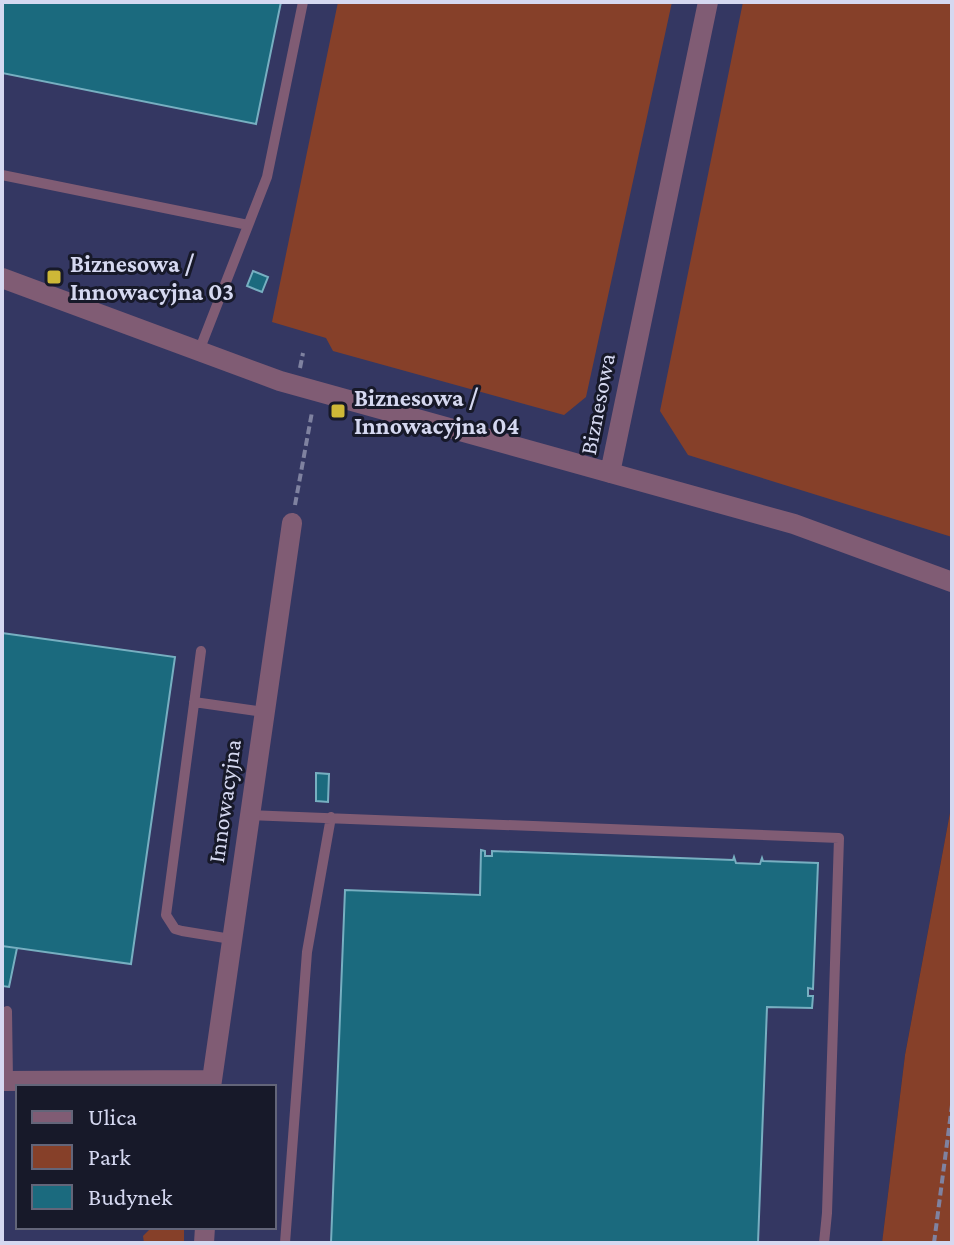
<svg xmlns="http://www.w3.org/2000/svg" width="954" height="1245" font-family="'Crimson Pro',serif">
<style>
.built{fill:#343762;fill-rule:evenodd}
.green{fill:#864029}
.building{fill:#1b6a7e;stroke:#77afc1;stroke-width:2}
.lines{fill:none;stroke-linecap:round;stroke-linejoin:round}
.path{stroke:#7f82a0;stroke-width:4;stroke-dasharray:8 4;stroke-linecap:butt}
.service{stroke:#805c74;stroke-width:10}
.minor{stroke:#805c74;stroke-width:20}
.poi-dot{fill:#ceb837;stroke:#171929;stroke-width:3}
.labels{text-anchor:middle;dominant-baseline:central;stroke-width:6;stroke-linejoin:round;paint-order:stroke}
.poi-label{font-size:24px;font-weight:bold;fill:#d5d8f0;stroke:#171929;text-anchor:start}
.street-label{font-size:24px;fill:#d5d8f0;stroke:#171929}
</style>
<rect width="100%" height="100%" fill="#2c2e53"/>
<!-- built -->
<path class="built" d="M2 2H952V802L905 1055 882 1243H2ZM18 1087H274V1227H18Z"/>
<!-- green -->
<path class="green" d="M338 2H672L586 397 564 415 333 351 326 338 272 322Z
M743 2H952V537L688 455 660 411Z
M952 802V1243H882L905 1055Z
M151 1228 184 1229V1243H144L143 1236Z"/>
<!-- building -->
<path class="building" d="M3 2H281L256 124 2 73Z
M253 271 268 277 262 292 247 286Z
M2 633 175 657 131 964 2 946Z
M316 773 329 774 328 802 316 801Z
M481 850 485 851V856H492V851L733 860 734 857 736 863 760 864 762 858 763 861 818 863 813 989 808 988V996H813L812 1008 767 1007 758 1243H331L345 890 480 895Z
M2 946 17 948 9 987 2 986Z"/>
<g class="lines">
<!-- path -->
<path class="path" d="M300 368 303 353
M295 505 312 412
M934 1243 952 1105"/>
<!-- service -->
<path class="service" d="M2 175 248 225
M199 351 267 177 303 2
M201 651 166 915 175 929 182 931 231 939
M194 702 264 712
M249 815 839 838 827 1213 824 1243
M7 1011 8 1081
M285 1243 307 952 331 817"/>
<!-- minor -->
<path class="minor" d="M2 278 280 381 794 524 952 582
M610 473 708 2
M2 1081 211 1080
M211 1087 292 523
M204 1243 205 1227"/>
</g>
<!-- markers -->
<g class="poi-dot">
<rect x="46" y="269" width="16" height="16" rx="4"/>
<rect x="330" y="403" width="16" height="16" rx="4"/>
</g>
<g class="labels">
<!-- poi labels -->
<g class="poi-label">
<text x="70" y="263">Biznesowa /<tspan x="70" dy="28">Innowacyjna 03</tspan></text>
<text x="354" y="397">Biznesowa /<tspan x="354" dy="28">Innowacyjna 04</tspan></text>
</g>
<!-- street labels -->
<g class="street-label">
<text transform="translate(597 404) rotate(-79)">Biznesowa</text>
<text transform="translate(224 801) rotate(-82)">Innowacyjna</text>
</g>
</g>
<!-- border -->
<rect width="954" height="1245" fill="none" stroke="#d5d8f0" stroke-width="8"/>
<!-- legend -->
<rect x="16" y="1085" width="260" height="144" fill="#171929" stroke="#636579" stroke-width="2"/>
<rect x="32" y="1111" width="40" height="12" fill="#805c74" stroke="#636579" stroke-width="2"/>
<text x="88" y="1125" font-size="24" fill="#d5d8f0">Ulica</text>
<rect x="32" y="1145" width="40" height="24" fill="#864029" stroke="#636579" stroke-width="2"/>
<text x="88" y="1165" font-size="24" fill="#d5d8f0">Park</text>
<rect x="32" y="1185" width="40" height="24" fill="#1b6a7e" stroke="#636579" stroke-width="2"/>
<text x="88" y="1205" font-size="24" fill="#d5d8f0">Budynek</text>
</svg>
